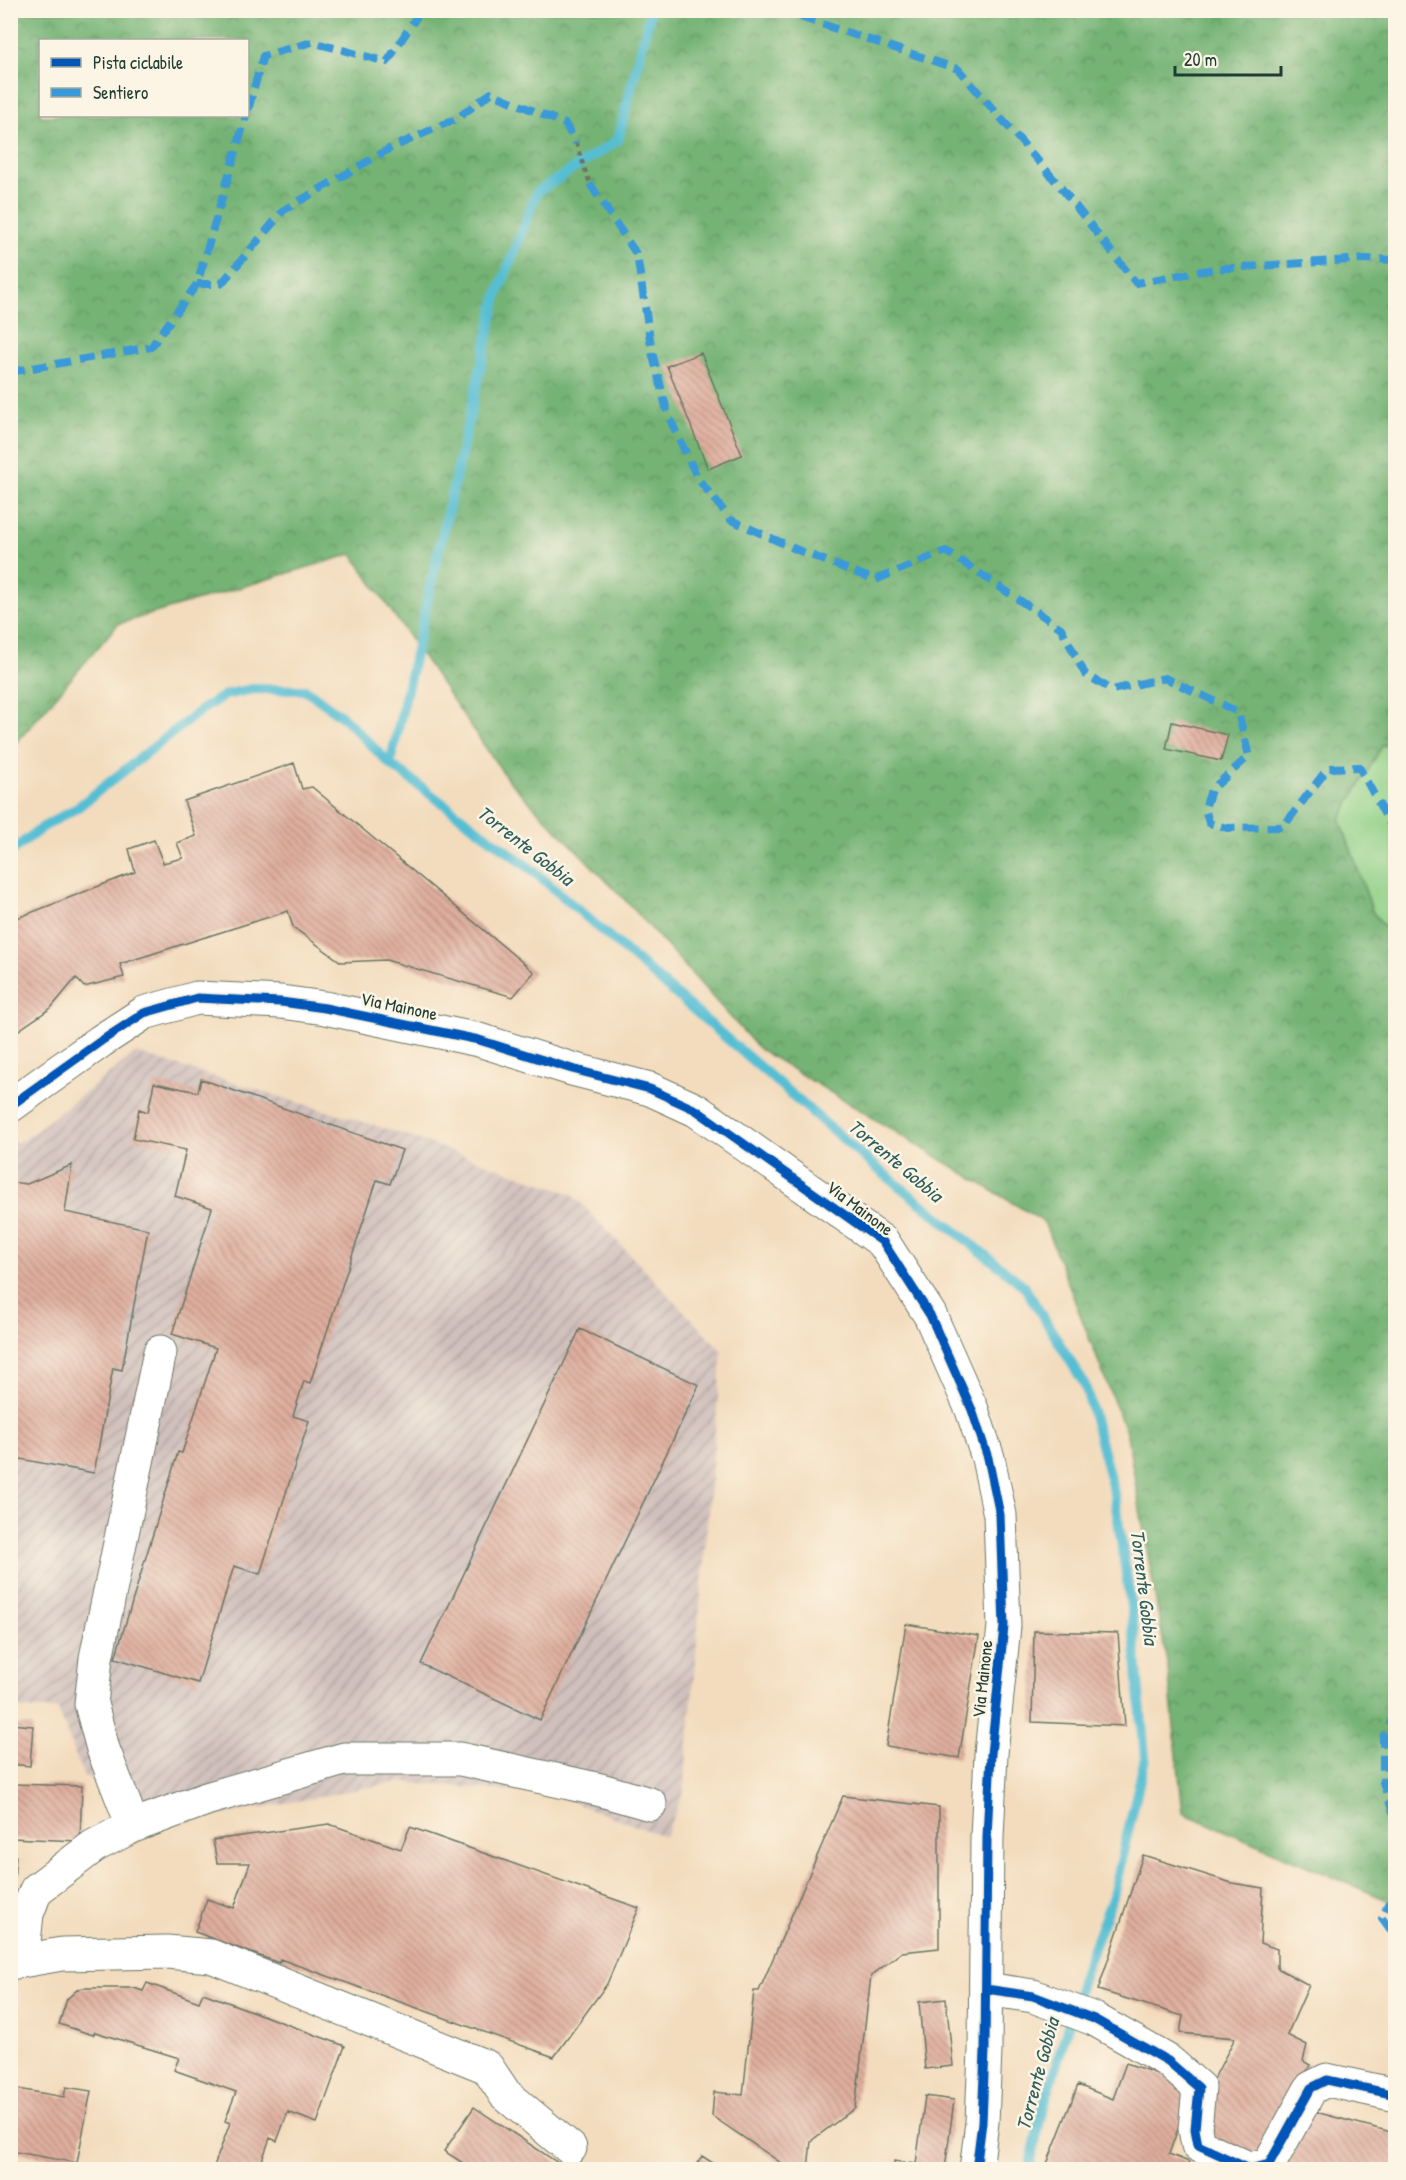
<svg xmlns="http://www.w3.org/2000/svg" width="1406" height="2180" font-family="'Patrick Hand',sans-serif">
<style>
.industrial{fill:url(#industrial-furrows)}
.green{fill:#92d188;stroke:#58875e;stroke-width:1.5}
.forest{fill:url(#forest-crowns);stroke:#4a7854;stroke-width:1.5;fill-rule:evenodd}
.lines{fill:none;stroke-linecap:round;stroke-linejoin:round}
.stream{stroke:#56bed3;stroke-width:10}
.building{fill:url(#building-back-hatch)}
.minor-casing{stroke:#697564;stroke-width:35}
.path{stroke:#697564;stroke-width:4;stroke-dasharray:4.5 4.5;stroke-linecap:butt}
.minor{stroke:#fff;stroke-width:33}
.quiet{stroke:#3a99d8;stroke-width:8;stroke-dasharray:15 8;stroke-linecap:butt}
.cycleway-casing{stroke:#fcf5e5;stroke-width:13}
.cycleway{stroke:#0057b8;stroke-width:9}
.labels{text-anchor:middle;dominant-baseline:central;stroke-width:5;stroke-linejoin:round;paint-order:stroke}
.street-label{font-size:18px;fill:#1f3d34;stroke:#fcf5e5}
.water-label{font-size:20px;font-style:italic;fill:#2d5d5c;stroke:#fcf5e5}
</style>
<defs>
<pattern id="industrial-furrows" width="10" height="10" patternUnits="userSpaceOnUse" patternTransform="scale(1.5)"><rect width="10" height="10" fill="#d0c0bc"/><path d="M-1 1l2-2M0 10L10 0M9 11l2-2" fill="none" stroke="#a89d9a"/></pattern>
<pattern id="forest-crowns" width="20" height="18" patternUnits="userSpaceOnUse" patternTransform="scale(1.5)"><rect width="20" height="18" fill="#75b374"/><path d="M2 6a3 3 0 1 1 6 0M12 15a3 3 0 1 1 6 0" fill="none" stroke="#5f9360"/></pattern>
<pattern id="building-back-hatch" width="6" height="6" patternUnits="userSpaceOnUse" patternTransform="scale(1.5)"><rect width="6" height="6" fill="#dfae9e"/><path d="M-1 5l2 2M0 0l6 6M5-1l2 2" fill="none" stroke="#b48f82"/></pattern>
</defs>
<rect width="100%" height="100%" fill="#fcf5e5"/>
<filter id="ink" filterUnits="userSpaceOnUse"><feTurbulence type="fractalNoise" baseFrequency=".0167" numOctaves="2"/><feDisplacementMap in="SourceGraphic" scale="12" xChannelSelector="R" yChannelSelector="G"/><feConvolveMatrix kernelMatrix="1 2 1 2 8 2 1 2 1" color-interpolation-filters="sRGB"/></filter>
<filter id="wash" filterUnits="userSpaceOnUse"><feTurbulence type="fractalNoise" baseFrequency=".008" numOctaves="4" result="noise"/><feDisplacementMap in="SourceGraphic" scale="24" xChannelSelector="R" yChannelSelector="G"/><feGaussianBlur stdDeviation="1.35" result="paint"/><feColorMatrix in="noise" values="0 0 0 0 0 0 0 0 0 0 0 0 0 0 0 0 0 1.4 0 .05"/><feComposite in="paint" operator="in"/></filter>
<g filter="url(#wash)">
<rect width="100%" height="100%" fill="#f3dcbd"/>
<!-- industrial -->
<path class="industrial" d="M136 1053 406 1135 572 1194 722 1351 684 1791 665 1837 551 1794 397 1782 175 1824 83 1775 58 1709H11V1143L24 1140Z"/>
<!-- green -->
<path class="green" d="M1395 741V939L1373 913 1340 819 1382 746Z"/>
<!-- forest -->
<path class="forest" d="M11 11H1395V741L1382 746 1340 819 1373 913 1395 939V1906L1387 1900 1183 1813 1168 1669 1127 1435 1044 1222 759 1049 630 905 508 780 352 554 118 624 11 749ZM40 40H248V116H40Z"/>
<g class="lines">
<!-- stream -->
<path class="stream" d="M390 764 497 296 537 192 618 140 651 10
M10 852 43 827 78 807 201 710 225 695 252 689 306 690 345 719 390 764 531 869 873 1165 1024 1286 1085 1385 1114 1493 1132 1613 1145 1758 1113 1896 1086 1966 1041 2116 1029 2170"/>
</g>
<g id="blocks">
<!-- building -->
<path class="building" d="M701 353 742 455 708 469 667 366Z
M1172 722 1228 735 1221 761 1166 749Z
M294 763 302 789 312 787 534 972 513 997 386 960 341 962 293 927 288 911 120 964 124 977 84 987 76 978 51 1008 10 1036V916L15 919 135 872 129 849 154 840 163 863 183 858 177 843 196 836 184 801Z
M201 1079 402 1150 390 1184 377 1180 310 1383 304 1381 293 1416 309 1421 260 1574 234 1566 198 1683 115 1658 178 1452 182 1453 216 1348 172 1334 212 1208 175 1196 186 1150 133 1139 139 1109 148 1112 154 1083 198 1092Z
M72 1165 65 1212 148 1229 122 1370 113 1368 94 1473 10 1457V1182L27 1184Z
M580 1329 699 1385 540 1720 421 1664Z
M906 1624 979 1636 959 1758 886 1746Z
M1034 1631 1118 1633 1125 1726 1032 1722Z
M10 1724 33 1726 30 1766 10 1764Z
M12 1784 82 1786 80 1841 10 1838Z
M843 1796 939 1807V1948L902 1952 871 1976 855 2108 811 2141 808 2169H790L712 2116 714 2092 743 2095 754 1991H759Z
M329 1824 401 1849 410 1827 639 1908 607 1984 554 2057 280 1959 279 1963 195 1932 207 1899 234 1908 250 1863H217L213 1840Z
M1143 1855 1232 1883 1263 1888 1260 1943 1277 1949V1968L1309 1985 1287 2035 1307 2045 1303 2061 1310 2065 1257 2162 1214 2138 1204 2111 1209 2088 1235 2038 1180 2033 1183 2016 1098 1990Z
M10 1856H16L14 1881H10Z
M147 1983 199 2002 203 1993 345 2046 317 2123 288 2112 277 2141 270 2138 259 2169H213L230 2123 225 2121 236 2092 174 2070 179 2058 95 2032 93 2035 59 2024 67 1999 77 1990 83 1988H134L143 1991Z
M946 1999 953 2066 925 2069 919 2002Z
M1126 2063 1178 2081 1191 2092 1169 2154 1189 2162 1186 2169H1045L1078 2085 1113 2099Z
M66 2087 91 2091 77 2163 10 2151 12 2088 64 2097Z
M925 2096 954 2100 945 2169H895L894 2161 916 2164Z
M474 2107 567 2169H472L444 2151Z
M1308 2110 1395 2133V2169H1279Z
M702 2156 722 2169H693Z"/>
</g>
</g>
<g filter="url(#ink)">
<use href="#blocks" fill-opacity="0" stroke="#697564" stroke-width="1.5"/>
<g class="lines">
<!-- minor casing -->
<g class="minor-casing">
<path id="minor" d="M10 1106 101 1041 144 1013 197 998 281 1002 325 1008 479 1040 572 1069 650 1089 696 1110 883 1242 930 1315 972 1410 988 1458 1000 1515 1004 1626 991 1754 987 1837 985 2051 982 2122 976 2170
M133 1826 103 1749 91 1704 96 1658 160 1352
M22 1961 27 1914 36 1890 94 1846 133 1826 206 1799 344 1759H460L601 1790 650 1804
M10 1963 62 1954 167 1952 211 1956 487 2067 505 2094 570 2148
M986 1989 1033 1996 1094 2019 1168 2061 1199 2088 1195 2129 1198 2145 1250 2169 1269 2164 1311 2088 1327 2080 1396 2095"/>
</g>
<!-- path -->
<path class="path" d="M576 143 590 184"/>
<!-- minor -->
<use href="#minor" class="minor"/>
<!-- quiet -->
<path class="quiet" d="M779 10 958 69 1059 185 1136 283 1214 269 1366 259 1396 260
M248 110 263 56 312 42 387 62 421 10
M590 184 637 255 652 352 668 415 698 479 731 520 800 551 875 580 946 551 1061 628 1085 674 1112 690 1165 678 1238 712 1249 756 1211 790 1205 808 1209 823 1227 828 1283 827 1328 768 1359 767 1391 826 1396 841
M197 284H221L284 210 389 149 456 119 491 93 565 124 576 143
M10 372 151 347 197 284 246 116
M1396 1712 1383 1737V1782L1396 1822
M1396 1905 1388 1904 1382 1918 1396 1937"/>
<!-- cycleway casing -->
<g class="cycleway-casing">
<path id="cycleway" d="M10 1106 101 1041 144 1013 197 998 281 1002 325 1008 479 1040 572 1069 650 1089 696 1110 883 1242 930 1315 972 1410 988 1458 1000 1515 1004 1626 991 1754 987 1837 985 2051 982 2122 976 2170
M986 1989 1033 1996 1094 2019 1168 2061 1199 2088 1195 2129 1198 2145 1250 2169 1269 2164 1311 2088 1327 2080 1396 2095"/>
</g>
<!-- cycleway -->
<use href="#cycleway" class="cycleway"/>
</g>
</g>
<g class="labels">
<!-- street labels -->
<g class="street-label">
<text transform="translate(399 1006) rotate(12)">Via Mainone</text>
<text transform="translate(860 1208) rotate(37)">Via Mainone</text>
<text transform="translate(982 1679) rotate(-84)">Via Mainone</text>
</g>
<!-- water labels -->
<g class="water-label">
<text transform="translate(526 845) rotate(38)">Torrente Gobbia</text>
<text transform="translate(896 1160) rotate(40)">Torrente Gobbia</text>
<text transform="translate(1145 1587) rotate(83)">Torrente Gobbia</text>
<text transform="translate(1037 2074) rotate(-75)">Torrente Gobbia</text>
</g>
</g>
<!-- margin -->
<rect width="1406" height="2180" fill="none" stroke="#fcf5e5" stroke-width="36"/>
<!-- legend -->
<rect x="39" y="39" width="210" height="78" fill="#fcf5e5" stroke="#a4ab9e" stroke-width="1.5"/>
<rect x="51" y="58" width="30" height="9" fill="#0057b8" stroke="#a4ab9e" stroke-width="1.5"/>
<text x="93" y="69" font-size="18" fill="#1f3d34">Pista ciclabile</text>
<rect x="51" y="88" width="30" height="9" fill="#3a99d8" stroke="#a4ab9e" stroke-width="1.5"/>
<text x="93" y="99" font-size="18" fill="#1f3d34">Sentiero</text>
<!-- scale -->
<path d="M1175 66v9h106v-9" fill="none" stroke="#1f3d34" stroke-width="3"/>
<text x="1184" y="66" font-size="18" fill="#1f3d34" stroke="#fcf5e5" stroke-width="4.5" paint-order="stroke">20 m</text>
</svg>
